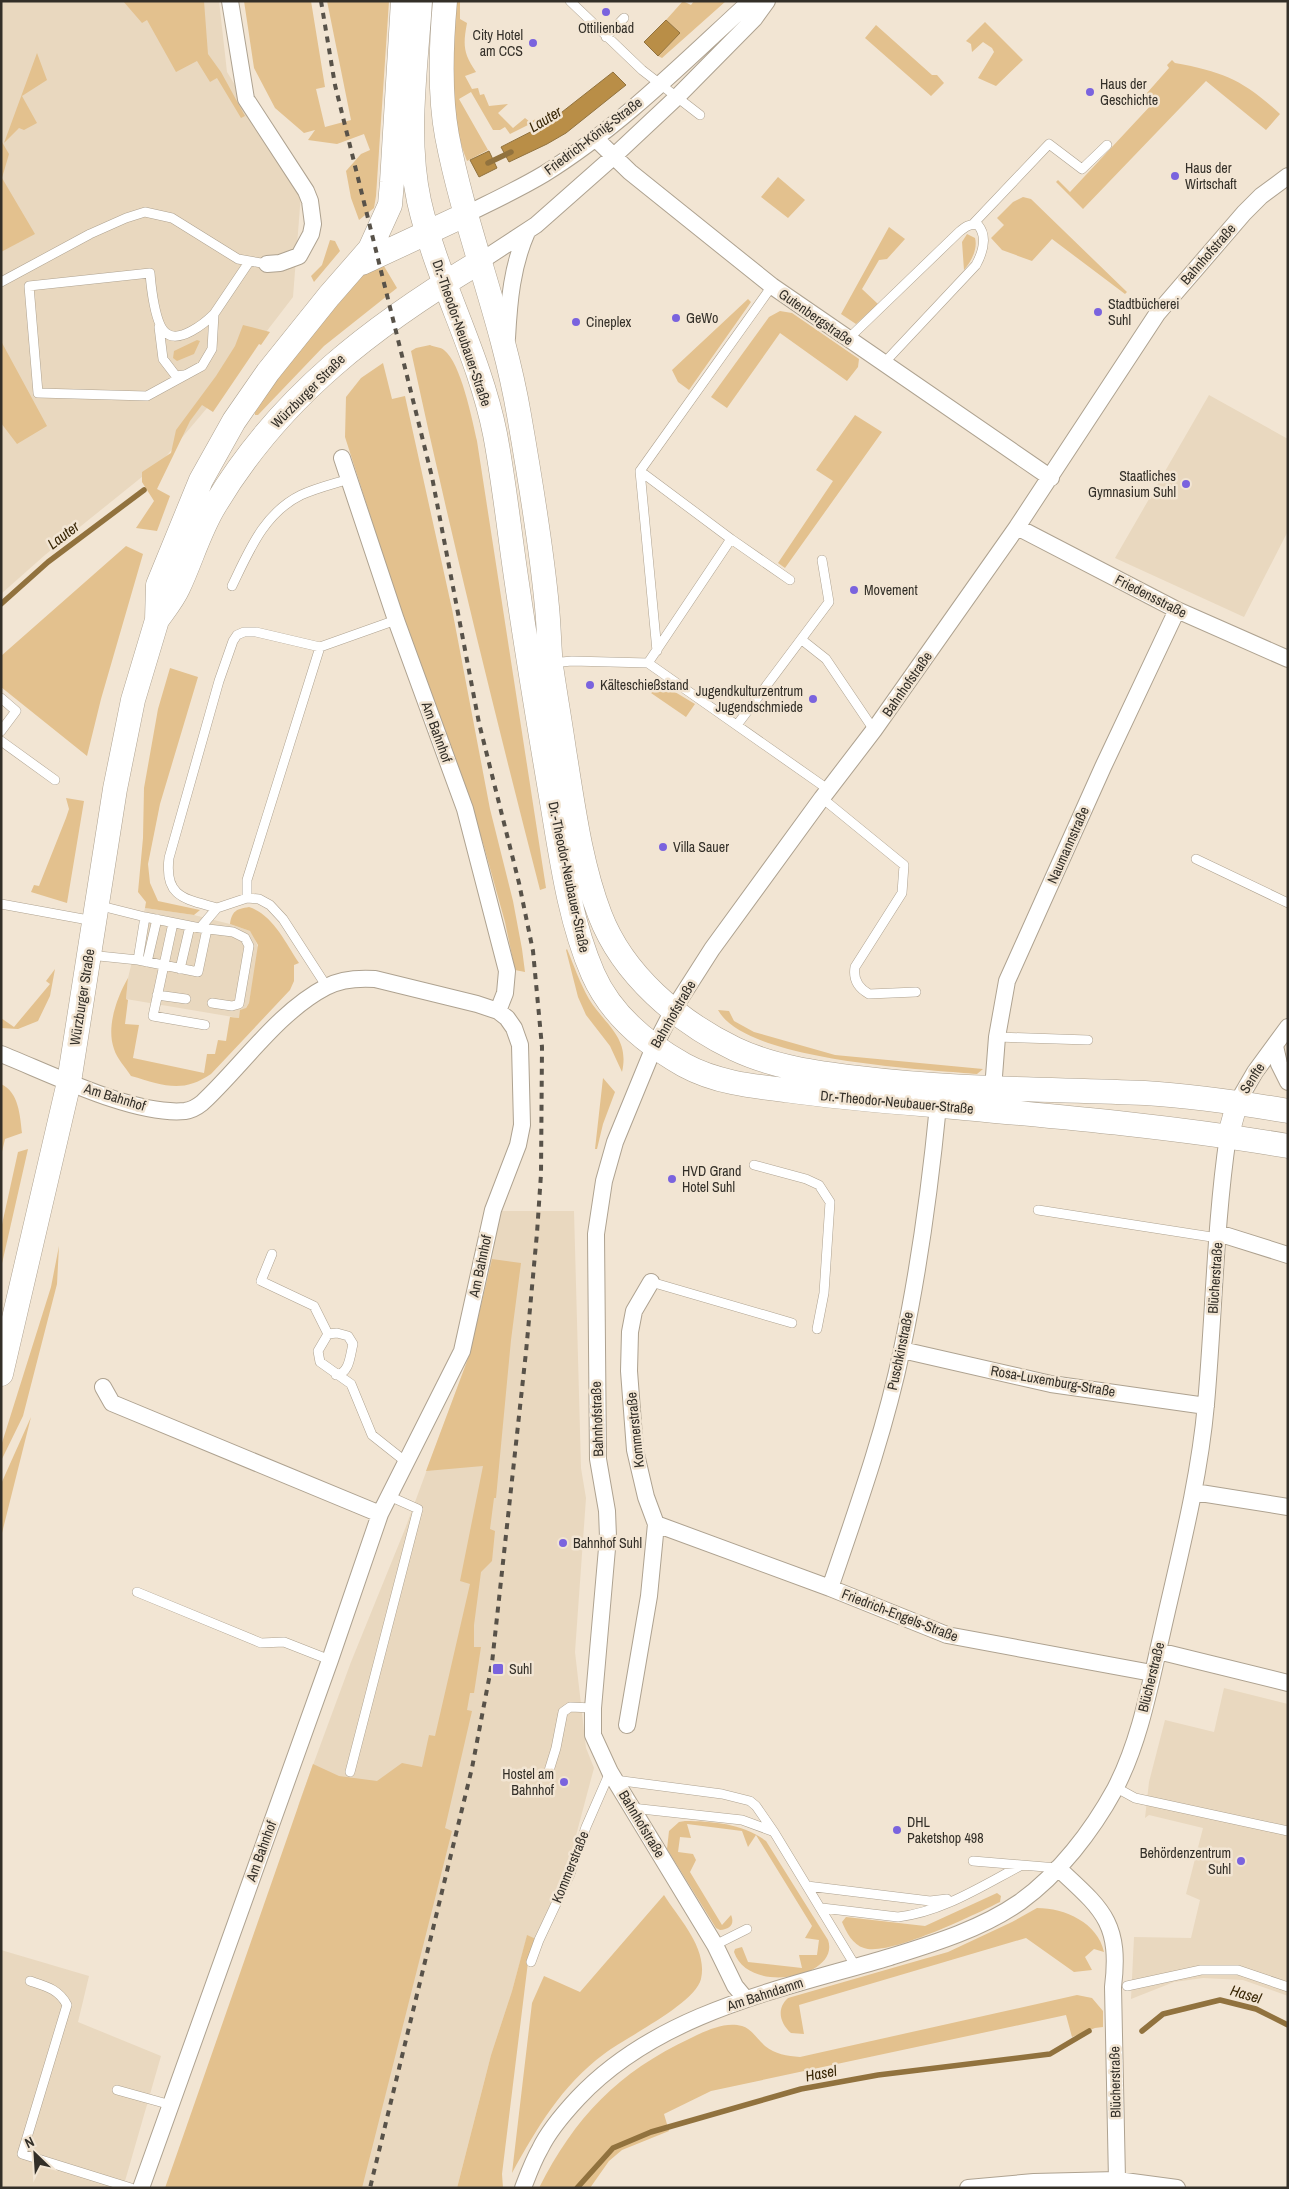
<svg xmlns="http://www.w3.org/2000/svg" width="1289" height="2189" font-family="'Archivo Narrow',sans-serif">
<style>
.built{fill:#e9d8bf}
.green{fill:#e3c18e}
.water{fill:#b98e47;stroke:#91723e}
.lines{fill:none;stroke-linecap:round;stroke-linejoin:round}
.stream{stroke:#91723e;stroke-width:5.5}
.service-casing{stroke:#aea290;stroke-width:10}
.minor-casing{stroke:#aea290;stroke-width:18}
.tertiary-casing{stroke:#aea290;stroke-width:22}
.secondary-casing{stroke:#aea290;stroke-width:25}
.service{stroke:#fff;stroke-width:9}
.minor{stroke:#fff;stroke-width:16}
.tertiary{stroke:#fff;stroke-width:21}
.secondary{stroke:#fff;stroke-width:24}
.rail{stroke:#585249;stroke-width:4;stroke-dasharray:6 6;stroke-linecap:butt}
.poi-dot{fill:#7a63de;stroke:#f2e5d3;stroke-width:2}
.labels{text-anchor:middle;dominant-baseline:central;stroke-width:5;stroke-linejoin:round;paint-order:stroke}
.poi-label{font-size:14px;fill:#332f28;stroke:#f2e5d3;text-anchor:start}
.street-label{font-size:14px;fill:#332f28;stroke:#f2e5d3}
.water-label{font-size:15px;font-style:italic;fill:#392706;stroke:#f2e5d3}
</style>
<rect width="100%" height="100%" fill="#f2e5d3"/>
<!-- built -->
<path class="built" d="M1 1H219L227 72 301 194 293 297 213 401 163 460 45 555 1 594Z
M1209 395 1288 439V531L1244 617 1115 558Z
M145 908 194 915 230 924 250 931 253 934 259 950 249 1003 239 1018 126 999 128 978Z
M500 1211H574L581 1468 586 1498 575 1652 586 1748 594 1768 566 1873 536 1939 527 1936 512 1991 491 2055 457 2188H211L299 1803 351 1662 405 1529 469 1356Z
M1224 1688 1288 1704V1996L1243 1980 1203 1978 1174 1982 1131 1999 1134 1937 1191 1938 1200 1900 1186 1894 1203 1828 1149 1815 1145 1818 1149 1782 1165 1720 1214 1732Z
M1 1950 89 1976 78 2022 161 2056 123 2188H1Z"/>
<!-- green -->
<path class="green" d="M123 1H204L208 54 221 72 245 116 241 118 217 78 210 82 197 61 176 72 147 20 142 23Z
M244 1H311L325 87 316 89 325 127 351 120 327 1H389L376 196 374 208 359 220 351 198 346 171 361 154 370 150 364 134 337 144 308 140 315 130 304 133 275 108 254 68Z
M455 1H460V19L467 23C463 45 463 53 476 72L465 76 472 89 478 88 480 95 484 94 489 106 508 104 498 113 513 128 525 118 530 122 552 111 546 116 510 134 505 127 500 130H493L471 92 459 99 488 150 467 161C446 110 453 55 455 1Z
M683 1 691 5 694 1H726L662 58 658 56 680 33 666 20Z
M985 22 1023 60 996 86 978 78 994 52 992 48 983 42 972 52 971 44 966 41Z
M876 25 932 75H937L944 83 931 96 865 38Z
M37 53 47 80 22 96 37 123 24 130 19 128 4 143Z
M1172 60 1175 63C1224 72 1243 80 1280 114L1266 130 1206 81 1083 209 1056 182 1058 180 1070 192 1153 103 1147 93 1169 68 1167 65Z
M2 142 9 154 2 178 35 234 1 252Z
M778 177 805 200 788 218 761 197Z
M1023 197 1031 199 1127 292 1125 294 1052 239 1032 261 1002 250 991 238 1004 225 997 218 1013 202Z
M889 227 905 239 887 259 879 260 862 289 878 304 856 324 841 314Z
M967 234 975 238C978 249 971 262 964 270L962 242Z
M330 240 335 241 340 251 314 282 311 276 322 265Z
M381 261 397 288 324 346 258 415H255V412L285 366 368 269Z
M748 299 751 302 689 390 678 382 672 370Z
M780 311 792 313 859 359 858 367 847 381 780 333 727 408 711 397 769 317Z
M243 325 270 332 261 345 259 344 213 412 202 405 190 421 157 489 170 496 157 531 136 528 154 501 142 482V472L171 453 176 430 216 376 235 346Z
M197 340 200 341 194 354 177 361 173 358 174 351Z
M1 341 47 426 17 444 1 423Z
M430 345C434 347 441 347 444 350 461 363 472 419 477 441L546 888 540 890C494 711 450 532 411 351L416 348Z
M383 363 392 399 405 396 452 609 490 809 513 901 522 949 525 972 515 970 505 922 483 843 396 596 345 437 346 397 361 378Z
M855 415 882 432 785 568 778 563 833 481 816 470Z
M126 546 143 554 101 699 87 756 1 687V656Z
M170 668 198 677 160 804 148 864 150 883 158 901 200 910 194 915 145 908 146 902 138 892 143 838 144 788 158 709Z
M665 686 695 704 686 717 651 693 659 687Z
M66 798 84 801 67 903 31 892 34 885 39 886 66 818 69 809Z
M249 907C273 915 285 942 299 963L294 965V981L290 990 211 1074C182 1094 163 1085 131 1076 126 1068 117 1059 114 1049 106 1027 117 997 128 978L126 999 128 1000 125 1024 139 1025 133 1058 204 1073 207 1054H215L218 1040 226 1041 230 1017 239 1018 240 1010 246 1008 249 1003 258 945 250 931 230 924C232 911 236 909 249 907Z
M567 949C574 966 580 983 589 999 605 1025 630 1037 622 1072L610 1046 586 1015 578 997 566 950Z
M55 969 50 996 38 1021 18 1029 1 1028V1018L14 1027 50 984 46 981Z
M718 1010 729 1011 734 1021 754 1032 835 1055 983 1069 977 1074C923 1069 745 1061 718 1010Z
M603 1078 615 1092 603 1124 597 1149H595Z
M1 1084C19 1092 20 1116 22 1133L5 1139 1 1156Z
M28 1149 1 1268V1229L18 1152Z
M59 1246 57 1284 23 1416 1 1461V1446L51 1287Z
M492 1259 521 1263 511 1340 496 1498H494L490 1529 495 1531 492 1561 481 1572 474 1625V1647H481L474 1693H470L467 1710 472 1711 445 1828 452 1831 362 2188H165L313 1764 339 1776 377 1781 402 1763 422 1767 429 1735 435 1736 470 1584 460 1581 483 1466 426 1471 469 1356Z
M31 1417 1 1537V1484Z
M685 1821C712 1821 744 1824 766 1841L828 1940C841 1977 749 1996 734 1952L735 1949 742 1947 748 1962 802 1968 799 1955H817L819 1940 805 1938 812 1926 756 1835 748 1847 742 1831 687 1824 691 1838 680 1837 678 1852 693 1854 696 1860 690 1872 722 1925 731 1915C735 1924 730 1929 720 1930L716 1928 667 1849 669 1831 679 1822Z
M997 1893 1001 1896 1000 1902C976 1914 888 1957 864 1948 853 1945 846 1932 842 1922L846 1917 925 1926Z
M664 1895C679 1919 708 1948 701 1979 695 2004 626 2037 604 2054 561 2086 537 2128 512 2173L532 2003 544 1976 580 1992Z
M1037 1908C1065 1908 1098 1923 1104 1952L1094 1949 1085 1957 1092 1970 1074 1972 1026 1938 799 2005 804 2034 791 2033C780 2023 776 2009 788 1998L948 1952 1012 1922Z
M527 1935 536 1939 528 1962 502 2174 503 2188H457L491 2055 512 1991Z
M1077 1995 1092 1998 1103 2011V2027L1095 2028 1072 2037 1066 2015 711 2091 664 2114 669 2131 622 2150 609 2161 590 2188H539C575 2117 618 2072 691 2038 705 2031 725 2021 742 2026 752 2029 757 2039 765 2046 775 2054 787 2056 800 2057Z"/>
<!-- water -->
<path class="water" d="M666 20 680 33 658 56 644 42Z
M613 72 626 85 566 133 547 144 509 162 501 147 548 123Z
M489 151 497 168 479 177 470 160Z"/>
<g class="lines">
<!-- stream -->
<path class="stream" d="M488 163 511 152
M1 604 48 562 144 490
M1142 2031 1163 2014 1220 2000 1256 2009 1288 2025
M577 2188 613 2148 651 2132 801 2089 878 2075 1050 2054 1089 2031"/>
<!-- service casing -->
<g class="service-casing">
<path id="service" d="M570 1 642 70 700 115
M606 37 624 18
M973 224 1049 144 1082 169 1107 145
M1 282 90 234 126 218 145 212 172 218 238 259 267 264
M214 314C205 323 179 344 166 333 155 325 151 286 150 273L29 286 38 393 147 396 202 366 212 349 214 314 249 262
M159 327 163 359 176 376 184 375
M848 339 959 232C965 227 970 223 978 225 988 237 983 252 976 265L884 363
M731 539 790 580
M232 586C249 551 264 513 301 495 316 488 333 484 349 479
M802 640 826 659 874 730
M320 647 396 620
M657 651 640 471 772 286
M551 663 572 661 648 663 731 539 640 471
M648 663 829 790
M1 698 16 711 1 731
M737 725 829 602 822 560
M1 741 55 780
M822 798 904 865 902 893 855 967C853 979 858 988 869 994L916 992
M1196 859 1288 903
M1 904 94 921
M217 908C186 899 164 898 169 858L219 681 233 641 237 635 244 632H256L320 647 247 880V898
M145 917 200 928 217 908 247 898 259 899 270 905 283 919 327 987
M173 923 153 1016 205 1025
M200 928 233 932 245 938 249 946 239 1004 232 1006 212 1003
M89 955 138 960 145 917 97 905
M138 960 198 972 207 929
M147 962 157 919
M180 969 190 926
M157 995 186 999
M997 1037 1088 1040
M754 1165 806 1179 819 1185 830 1202 824 1293 817 1329
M1038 1210 1218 1238
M272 1254 261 1281 314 1306 328 1334 318 1351 320 1362 351 1384 372 1435 406 1462
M651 1282 792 1323
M328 1334 337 1333 348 1336 353 1344C350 1355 350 1373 336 1375
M137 1592 261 1643 284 1642 330 1660
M350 1772 418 1509 389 1496
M548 1774 556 1748 563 1712 570 1707 593 1708
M615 1780 722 1794 750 1801 756 1806 774 1832 856 1967
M1115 1787 1135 1798 1288 1831
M632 1808 742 1820 772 1831
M973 1861 1057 1868
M807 1886 930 1901 947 1899
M822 1908 898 1917C942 1912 982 1886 1020 1866
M715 1945 747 1929
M531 1962 539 1940 570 1874 586 1827 610 1772
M30 1981C45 1986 59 1989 67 2005L22 2154 131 2188
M1127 1986 1201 1970H1238L1288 1987
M117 2090 171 2105"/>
</g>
<!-- minor casing -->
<g class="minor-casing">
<path id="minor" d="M230 1 246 99 306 191 310 201 313 224 311 234 299 256 280 263 267 264
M595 138 630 172 772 286 1051 478
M467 214C493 201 519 189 544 174 618 128 680 66 743 8L753 1
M481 261 536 225 613 157 677 97 754 19 767 1
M507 338C509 301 512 266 527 232
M342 458 396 620 465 809 507 971 505 993 498 1011
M1017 527 1177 610 1288 659
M1275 1046 1279 1064 1288 1082
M1 1054C49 1073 134 1116 185 1111 192 1110 197 1107 202 1103 242 1066 278 1012 326 987 341 979 359 978 375 979L477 1004 498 1011 507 1018 514 1028 520 1045 522 1125 518 1145 493 1210 462 1351 380 1514 330 1660 141 2188
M993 1089 997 1037 1007 981 1103 767 1177 610
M1237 1103 1255 1072 1288 1027
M1218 1233 1288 1255
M902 1350 1051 1384 1206 1406
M103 1387 112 1403 380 1514
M1194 1492 1288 1507
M656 1524 830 1588 947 1635 1152 1673
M830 1588C857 1509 885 1431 902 1349 919 1269 930 1188 938 1106
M1158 1651 1288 1683
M627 1725 649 1596 656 1524 646 1497 635 1450 629 1371 630 1332 634 1311 651 1282
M1058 1868C1102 1909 1121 1922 1113 1987L1117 2180
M745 1998 735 1986 715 1945 610 1772 593 1735V1708L608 1537 607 1511 598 1459 596 1234 604 1181 615 1142 654 1047 673 1010 712 949 822 798 874 730 1017 527 1157 314 1244 213 1261 196 1288 176
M523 2188C528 2175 533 2161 540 2149 549 2130 564 2113 578 2098 659 2012 782 1989 890 1957 935 1943 981 1929 1020 1902 1059 1874 1092 1831 1115 1789 1140 1741 1150 1685 1162 1633 1179 1557 1199 1482 1206 1404 1214 1314 1215 1224 1228 1136
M968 2188 1034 2182 1117 2180 1177 2188"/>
</g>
<!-- tertiary casing -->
<g class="tertiary-casing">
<path id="tertiary" d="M1228 1136 1237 1103"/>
</g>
<!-- secondary casing -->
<g class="secondary-casing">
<path id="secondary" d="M420 1C416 67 405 136 419 201 437 281 479 353 495 434 503 476 508 520 514 563 525 641 538 719 551 796 561 855 569 919 593 974 611 1015 645 1043 684 1065 715 1082 750 1086 785 1090 834 1097 883 1101 932 1105 1051 1116 1170 1126 1288 1146
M445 1C441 45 439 93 447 136 465 230 503 320 519 415 530 478 541 543 547 607 549 627 549 647 551 666 555 694 560 722 564 750 573 805 580 863 600 915 623 975 679 1022 735 1049 773 1067 817 1073 858 1078 954 1090 1049 1089 1145 1093 1193 1096 1241 1103 1288 1111
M362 263 467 214
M157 620C164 610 173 599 178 588 191 561 199 531 215 505 280 396 374 325 481 261
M1 1374 69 1082 115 789 133 700 157 620 158 585 201 480 234 421 268 372 329 296 370 249 390 205 392 182 403 1"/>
</g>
<!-- service -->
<use href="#service" class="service"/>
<!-- minor -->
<use href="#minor" class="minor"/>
<!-- tertiary -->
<use href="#tertiary" class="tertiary"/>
<!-- secondary -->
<use href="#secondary" class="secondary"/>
<!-- rail -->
<path class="rail" d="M321 1 335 85 432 477 479 723 519 883 533 951 542 1047 541 1174 537 1233 526 1352 492 1663 472 1768 370 2188"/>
</g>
<!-- markers -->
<g class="poi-dot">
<circle cx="606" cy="12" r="5"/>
<circle cx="533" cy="43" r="5"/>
<circle cx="1090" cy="92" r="5"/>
<circle cx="1175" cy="176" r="5"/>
<circle cx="1098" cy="312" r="5"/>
<circle cx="676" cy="318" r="5"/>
<circle cx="576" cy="322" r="5"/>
<circle cx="1186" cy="484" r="5"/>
<circle cx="854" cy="590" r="5"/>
<circle cx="590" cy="685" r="5"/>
<circle cx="813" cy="699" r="5"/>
<circle cx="663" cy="847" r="5"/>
<circle cx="672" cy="1179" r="5"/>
<circle cx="563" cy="1543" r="5"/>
<rect x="492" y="1663" width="12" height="12" rx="2.5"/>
<circle cx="564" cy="1782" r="5"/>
<circle cx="897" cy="1830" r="5"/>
<circle cx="1241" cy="1861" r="5"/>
</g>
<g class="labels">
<!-- poi labels -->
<g class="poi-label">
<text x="606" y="28" text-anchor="middle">Ottilienbad</text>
<text x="523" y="35" text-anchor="end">City Hotel<tspan x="523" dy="16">am CCS</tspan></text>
<text x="1100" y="84">Haus der<tspan x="1100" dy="16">Geschichte</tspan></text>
<text x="1185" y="168">Haus der<tspan x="1185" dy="16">Wirtschaft</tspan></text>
<text x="1108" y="304">Stadtbücherei<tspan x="1108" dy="16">Suhl</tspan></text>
<text x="686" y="318">GeWo</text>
<text x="586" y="322">Cineplex</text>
<text x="1176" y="476" text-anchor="end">Staatliches<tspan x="1176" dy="16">Gymnasium Suhl</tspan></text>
<text x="864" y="590">Movement</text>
<text x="600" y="685">Kälteschießstand</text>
<text x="803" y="691" text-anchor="end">Jugendkulturzentrum<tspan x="803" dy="16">Jugendschmiede</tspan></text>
<text x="673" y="847">Villa Sauer</text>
<text x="682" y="1171">HVD Grand<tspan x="682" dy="16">Hotel Suhl</tspan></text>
<text x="573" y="1543">Bahnhof Suhl</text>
<text x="509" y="1669">Suhl</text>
<text x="554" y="1774" text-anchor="end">Hostel am<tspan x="554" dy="16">Bahnhof</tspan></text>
<text x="907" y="1822">DHL<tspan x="907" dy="16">Paketshop 498</tspan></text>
<text x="1231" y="1853" text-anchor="end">Behördenzentrum<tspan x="1231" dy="16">Suhl</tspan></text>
</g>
<!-- street labels -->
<g class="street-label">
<text transform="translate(593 136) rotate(-37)">Friedrich-König-Straße</text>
<text transform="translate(1208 254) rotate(-49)">Bahnhofstraße</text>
<text transform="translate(816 317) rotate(35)">Gutenbergstraße</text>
<text transform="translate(462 333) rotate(71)">Dr.-Theodor-Neubauer-Straße</text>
<text transform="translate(308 391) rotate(-45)">Würzburger Straße</text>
<text transform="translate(1151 596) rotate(27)">Friedensstraße</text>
<text transform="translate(907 684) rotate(-55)">Bahnhofstraße</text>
<text transform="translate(437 732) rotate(70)">Am Bahnhof</text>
<text transform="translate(1068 845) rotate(-66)">Naumannstraße</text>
<text transform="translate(569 877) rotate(78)">Dr.-Theodor-Neubauer-Straße</text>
<text transform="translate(82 997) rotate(-81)">Würzburger Straße</text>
<text transform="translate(673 1014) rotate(-60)">Bahnhofstraße</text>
<text transform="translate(1252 1078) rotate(-57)">Senfte</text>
<text transform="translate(115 1097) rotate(17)">Am Bahnhof</text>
<text transform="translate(897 1102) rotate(5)">Dr.-Theodor-Neubauer-Straße</text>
<text transform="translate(480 1266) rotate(-78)">Am Bahnhof</text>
<text transform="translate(1215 1278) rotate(-86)">Blücherstraße</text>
<text transform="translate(900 1351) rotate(-78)">Puschkinstraße</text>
<text transform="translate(1053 1381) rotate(10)">Rosa-Luxemburg-Straße</text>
<text transform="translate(597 1419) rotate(-92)">Bahnhofstraße</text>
<text transform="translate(635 1430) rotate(-96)">Kommerstraße</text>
<text transform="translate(900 1615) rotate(21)">Friedrich-Engels-Straße</text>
<text transform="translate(1151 1677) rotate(-76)">Blücherstraße</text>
<text transform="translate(642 1824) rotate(59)">Bahnhofstraße</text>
<text transform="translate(261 1851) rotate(-70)">Am Bahnhof</text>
<text transform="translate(570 1867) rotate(-68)">Kommerstraße</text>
<text transform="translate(765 1994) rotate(-18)">Am Bahndamm</text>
<text transform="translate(1115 2082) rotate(-91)">Blücherstraße</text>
</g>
<!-- water labels -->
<g class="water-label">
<text transform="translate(545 119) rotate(-31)">Lauter</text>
<text transform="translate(63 535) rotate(-37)">Lauter</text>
<text transform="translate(1246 1994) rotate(17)">Hasel</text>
<text transform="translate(821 2073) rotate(-11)">Hasel</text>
</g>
</g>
<!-- border -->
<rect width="1289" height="2189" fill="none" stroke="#332f28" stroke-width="5"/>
<!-- north arrow -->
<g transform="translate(35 2154) rotate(335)" stroke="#f2e5d3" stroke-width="4" paint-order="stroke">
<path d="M0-4L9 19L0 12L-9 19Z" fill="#332f28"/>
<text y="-8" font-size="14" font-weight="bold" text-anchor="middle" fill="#332f28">N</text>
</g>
</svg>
